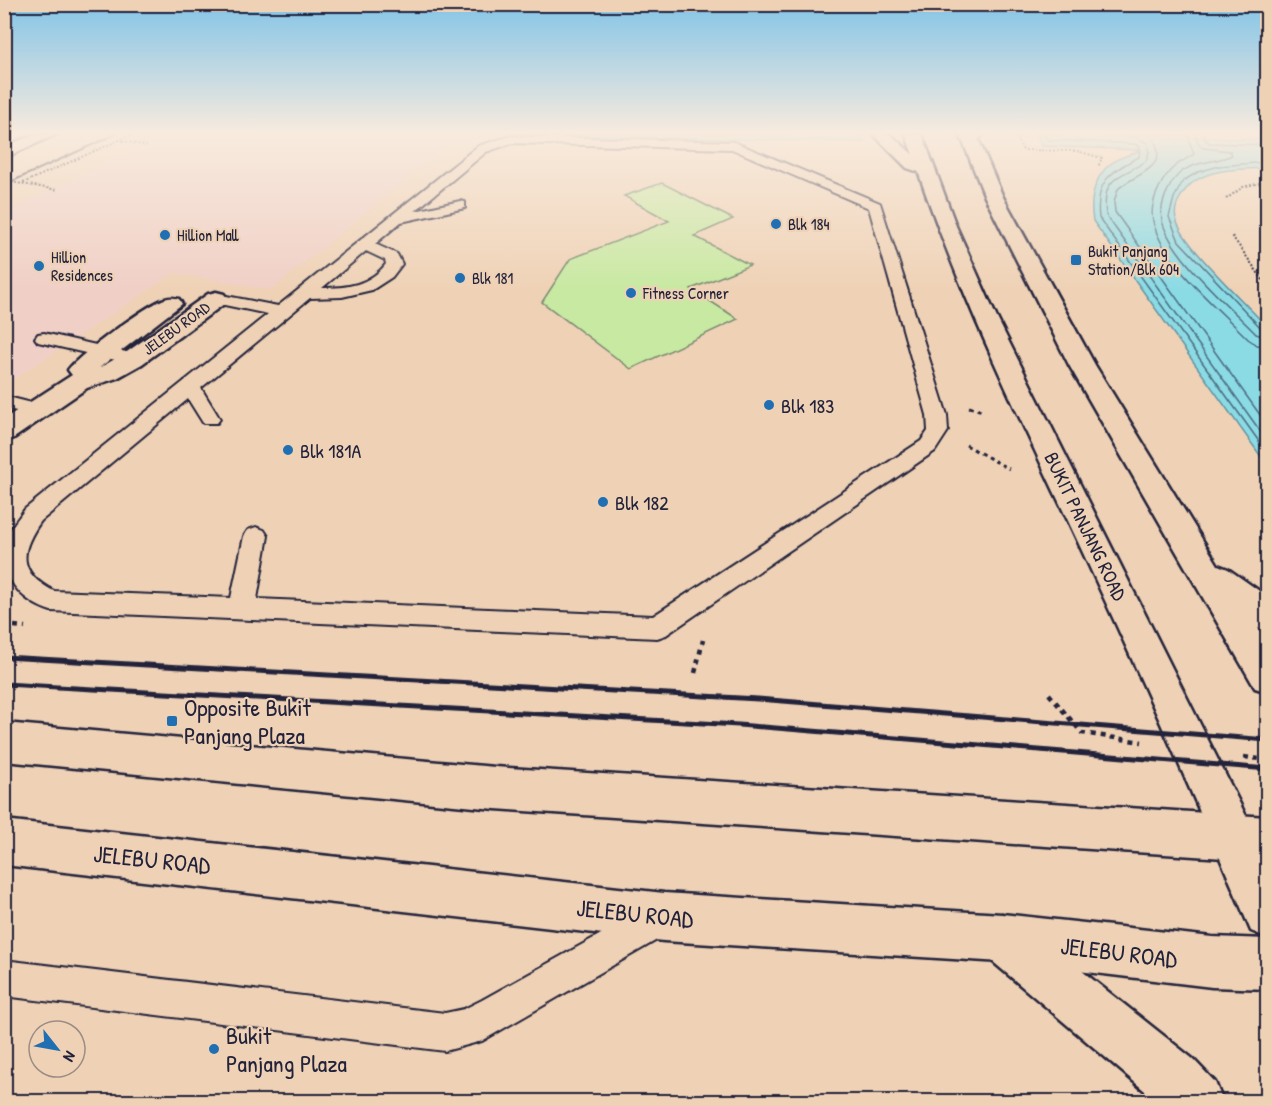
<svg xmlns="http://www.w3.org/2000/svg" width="1272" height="1106" font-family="'Patrick Hand',sans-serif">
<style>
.built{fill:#f0cfc6}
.green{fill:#c8e9a2;stroke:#75866e;stroke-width:1.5}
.water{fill:#8bdbe5;stroke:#6191a1;stroke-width:1.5}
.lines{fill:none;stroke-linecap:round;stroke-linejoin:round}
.shore{stroke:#4c6c7f;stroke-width:1.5}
.lane-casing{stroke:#22223b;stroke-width:4}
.street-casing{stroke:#22223b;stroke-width:5}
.secondary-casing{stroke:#22223b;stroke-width:5}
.primary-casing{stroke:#22223b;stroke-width:5}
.highway-casing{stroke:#22223b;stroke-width:5}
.path-far2{stroke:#22223b;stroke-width:2;stroke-dasharray:2 2;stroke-linecap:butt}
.path-far1{stroke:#22223b;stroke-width:3;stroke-dasharray:4 4;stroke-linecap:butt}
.path{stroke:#22223b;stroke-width:4.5;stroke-dasharray:5 5;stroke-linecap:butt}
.lane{fill:#efd2b6;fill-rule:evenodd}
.street{fill:#efd2b6;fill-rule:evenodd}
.secondary{fill:#efd2b6;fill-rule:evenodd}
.primary{fill:#efd2b6;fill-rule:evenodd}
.highway{fill:#efd2b6;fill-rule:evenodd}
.rail-far1{stroke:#22223b;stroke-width:2}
.rail{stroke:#22223b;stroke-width:5}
.poi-dot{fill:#1f6fb2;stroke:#efd2b6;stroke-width:2}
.labels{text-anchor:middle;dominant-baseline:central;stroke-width:4.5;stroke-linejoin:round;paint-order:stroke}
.far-poi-label{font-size:16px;fill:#22223b;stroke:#efd2b6;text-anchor:start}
.far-street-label{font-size:16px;fill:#22223b;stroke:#efd2b6}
.poi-label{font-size:20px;fill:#22223b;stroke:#efd2b6;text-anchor:start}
.street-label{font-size:20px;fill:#22223b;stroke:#efd2b6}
.near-poi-label{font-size:24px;fill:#22223b;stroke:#efd2b6;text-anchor:start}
.near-street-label{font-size:24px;fill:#22223b;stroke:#efd2b6}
</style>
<rect width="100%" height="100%" fill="#efd2b6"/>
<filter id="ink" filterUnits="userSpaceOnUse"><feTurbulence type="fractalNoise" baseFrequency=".0167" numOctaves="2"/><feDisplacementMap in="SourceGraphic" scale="12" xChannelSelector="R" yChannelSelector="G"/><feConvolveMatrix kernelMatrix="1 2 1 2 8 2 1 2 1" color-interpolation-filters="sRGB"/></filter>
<g filter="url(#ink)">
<!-- built -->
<path class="built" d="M170 134H421L458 137 271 290 174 273 5 385 4 212Z"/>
<!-- green -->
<path class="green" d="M662 183 733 219 694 236 750 265 691 289 738 319 631 369 542 302 570 259 669 221 624 196Z"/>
<!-- water -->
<path class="water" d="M516 134H860L864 142Z
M1037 134H1124L1267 140V168C1246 169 1220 168 1200 178 1187 184 1172 204 1176 219 1182 245 1247 304 1267 327V465L1093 221C1089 197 1095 171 1118 159 1125 156 1133 154 1140 150L1042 146Z"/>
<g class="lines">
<!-- shore -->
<path class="shore" d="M757 134H855
M1044 134 1048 140 1135 144 1140 147 1139 157C1109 172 1095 182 1099 218L1268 454
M1075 134 1136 137 1147 143 1149 152 1146 161C1121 178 1101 175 1106 215L1268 442
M1150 134C1175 168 1135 173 1118 189L1114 202 1115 212 1268 426
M1187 134 1194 154C1187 159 1177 163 1171 170 1160 182 1149 204 1153 221 1162 263 1219 309 1248 339L1257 345 1268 347
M1196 134 1197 141 1203 148 1230 151 1232 155C1215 163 1194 161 1180 173 1169 183 1159 205 1162 220 1170 256 1230 307 1256 334L1268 338
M1204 134 1205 140 1210 143 1268 145
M1268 162 1219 166 1198 172 1183 181 1174 198 1169 217 1179 241 1261 328 1268 330"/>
<!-- lane casing -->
<g class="lane-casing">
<path id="lane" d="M511 136 734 142 880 203 947 415 948 431 935 451 666 635 657 638 51 611C20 601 0 577 5 541 8 530 18 519 25 509L268 314 210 302 208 299 210 296 216 294 278 306 478 146ZM512 143 732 149 869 208 927 415 928 431 921 441 653 616 257 599 268 536 264 530 256 527 248 530 244 536 231 598 54 591C18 573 19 552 41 521L188 399 203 423H217L220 419 201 388 310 298 342 297 372 290 392 277 402 264 397 254 375 244 401 222 465 208V202L460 201 415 211 486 152ZM366 251 385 260 386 264C370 285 347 288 322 288Z
M44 333 139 355 142 359 133 364 38 342 35 338 38 334Z
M4 396 44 406 47 410 44 414 37 416 4 408Z
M657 903 669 909 675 921 669 933 482 1041 445 1051 4 996V960L445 1013 464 1009 482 1000Z"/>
</g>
<!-- street casing -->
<g class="street-casing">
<path id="street" d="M216 292 224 294 227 299 224 304 142 364 117 378 87 388 14 438 4 441V419L72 375 68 370C79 355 148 304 165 299 171 297 174 298 179 299L182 304 99 368 124 354 208 294Z"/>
</g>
<!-- secondary casing -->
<g class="secondary-casing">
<path id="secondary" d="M36 134H57L4 158V147Z
M4 723 495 767 1268 817V861L495 809 4 761Z
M4 820 664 893 1002 914 1212 937 1268 939V989L1212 987 1002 962 664 941 4 865Z"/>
</g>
<!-- primary casing -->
<g class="primary-casing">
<path id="primary" d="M906 134H922L956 226 996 316 1268 860V938L1251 931C1196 800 1138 671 1078 542 1015 408 950 276 906 134Z
M960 134H976L1003 197 1095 365 1218 565 1228 569 1268 597V631L1258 628 1268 643V692L1255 688 1069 365 985 197Z
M1002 914 1019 921 1193 1059 1215 1082 1223 1102H1158L985 955 978 938 985 921Z"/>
</g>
<!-- highway casing -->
<g class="highway-casing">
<path id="highway" d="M873 134H890L919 160 934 169 925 174 907 168Z
M967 134H983L976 143 970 145 962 140Z"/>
</g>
<!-- path-far2 -->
<path class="path-far2" d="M1019 134 1017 140 1023 150 1077 151 1102 158 1098 167
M118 140 147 146
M11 182 58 190
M23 183 133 134
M1226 199 1243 187 1268 181
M1232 236 1268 287"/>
<!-- path-far1 -->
<path class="path-far1" d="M969 407 983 411
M966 445 1009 469"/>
<!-- path -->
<path class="path" d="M4 625 25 627
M695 673 703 640
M1049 694 1082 733 1142 742
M1244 757 1268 760"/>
<!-- lane -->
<use href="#lane" class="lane"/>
<!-- street -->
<use href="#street" class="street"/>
<!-- secondary -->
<use href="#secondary" class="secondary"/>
<!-- primary -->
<use href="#primary" class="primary"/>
<!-- highway -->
<use href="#highway" class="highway"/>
<!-- rail-far1 -->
<path class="rail-far1" d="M4 185 116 134"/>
<!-- rail -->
<path class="rail" d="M4 657 758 699 1268 740
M4 684 739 725 1268 769"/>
</g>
</g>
<!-- sky -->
<linearGradient id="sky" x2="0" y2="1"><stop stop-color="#83c4e7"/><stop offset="0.46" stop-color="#f8ebde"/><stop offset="1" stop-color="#f8ebde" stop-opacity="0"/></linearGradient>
<rect width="1272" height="289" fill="url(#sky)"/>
<!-- markers -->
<g class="poi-dot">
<circle cx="776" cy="224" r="6"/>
<circle cx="165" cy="235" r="6"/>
<rect x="1070" y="254" width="12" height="12" rx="3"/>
<circle cx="39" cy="266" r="6"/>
<circle cx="460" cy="278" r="6"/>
<circle cx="631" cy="293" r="6"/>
<circle cx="769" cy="405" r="6"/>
<circle cx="288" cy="450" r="6"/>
<circle cx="603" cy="502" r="6"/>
<rect x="166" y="715" width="12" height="12" rx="3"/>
<circle cx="214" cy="1049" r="6"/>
</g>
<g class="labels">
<!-- far-poi labels -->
<g class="far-poi-label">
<text x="788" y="224">Blk 184</text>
<text x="177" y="235">Hillion Mall</text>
<text x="1088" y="251">Bukit Panjang<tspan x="1088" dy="18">Station/Blk 604</tspan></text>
<text x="51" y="257">Hillion<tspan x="51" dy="18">Residences</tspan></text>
<text x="472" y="278">Blk 181</text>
<text x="643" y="293">Fitness Corner</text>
</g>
<!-- far-street labels -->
<g class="far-street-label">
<text transform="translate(176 328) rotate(-36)">JELEBU ROAD</text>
</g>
<!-- poi labels -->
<g class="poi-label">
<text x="781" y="405">Blk 183</text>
<text x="300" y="450">Blk 181A</text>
<text x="615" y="502">Blk 182</text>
</g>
<!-- street labels -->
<g class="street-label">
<text transform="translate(1086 526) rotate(64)">BUKIT PANJANG ROAD</text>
</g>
<!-- near-poi labels -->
<g class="near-poi-label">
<text x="184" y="707">Opposite Bukit<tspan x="184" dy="28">Panjang Plaza</tspan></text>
<text x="226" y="1035">Bukit<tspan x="226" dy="28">Panjang Plaza</tspan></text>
</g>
<!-- near-street labels -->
<g class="near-street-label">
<text transform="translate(152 859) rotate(6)">JELEBU ROAD</text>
<text transform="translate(635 913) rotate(6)">JELEBU ROAD</text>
<text transform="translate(1119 952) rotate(7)">JELEBU ROAD</text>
</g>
</g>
<!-- margin -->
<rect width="1272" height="1106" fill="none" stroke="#efd2b6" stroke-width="24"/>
<rect x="12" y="12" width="1248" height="1082" fill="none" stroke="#22223b" stroke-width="2" filter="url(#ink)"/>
<!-- north arrow -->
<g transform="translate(57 1049) rotate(121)"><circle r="28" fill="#efd2b6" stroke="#9d8c85" stroke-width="1.5"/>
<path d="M0-4.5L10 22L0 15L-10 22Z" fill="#1f6fb2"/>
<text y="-9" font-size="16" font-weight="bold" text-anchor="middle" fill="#22223b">N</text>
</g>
</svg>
